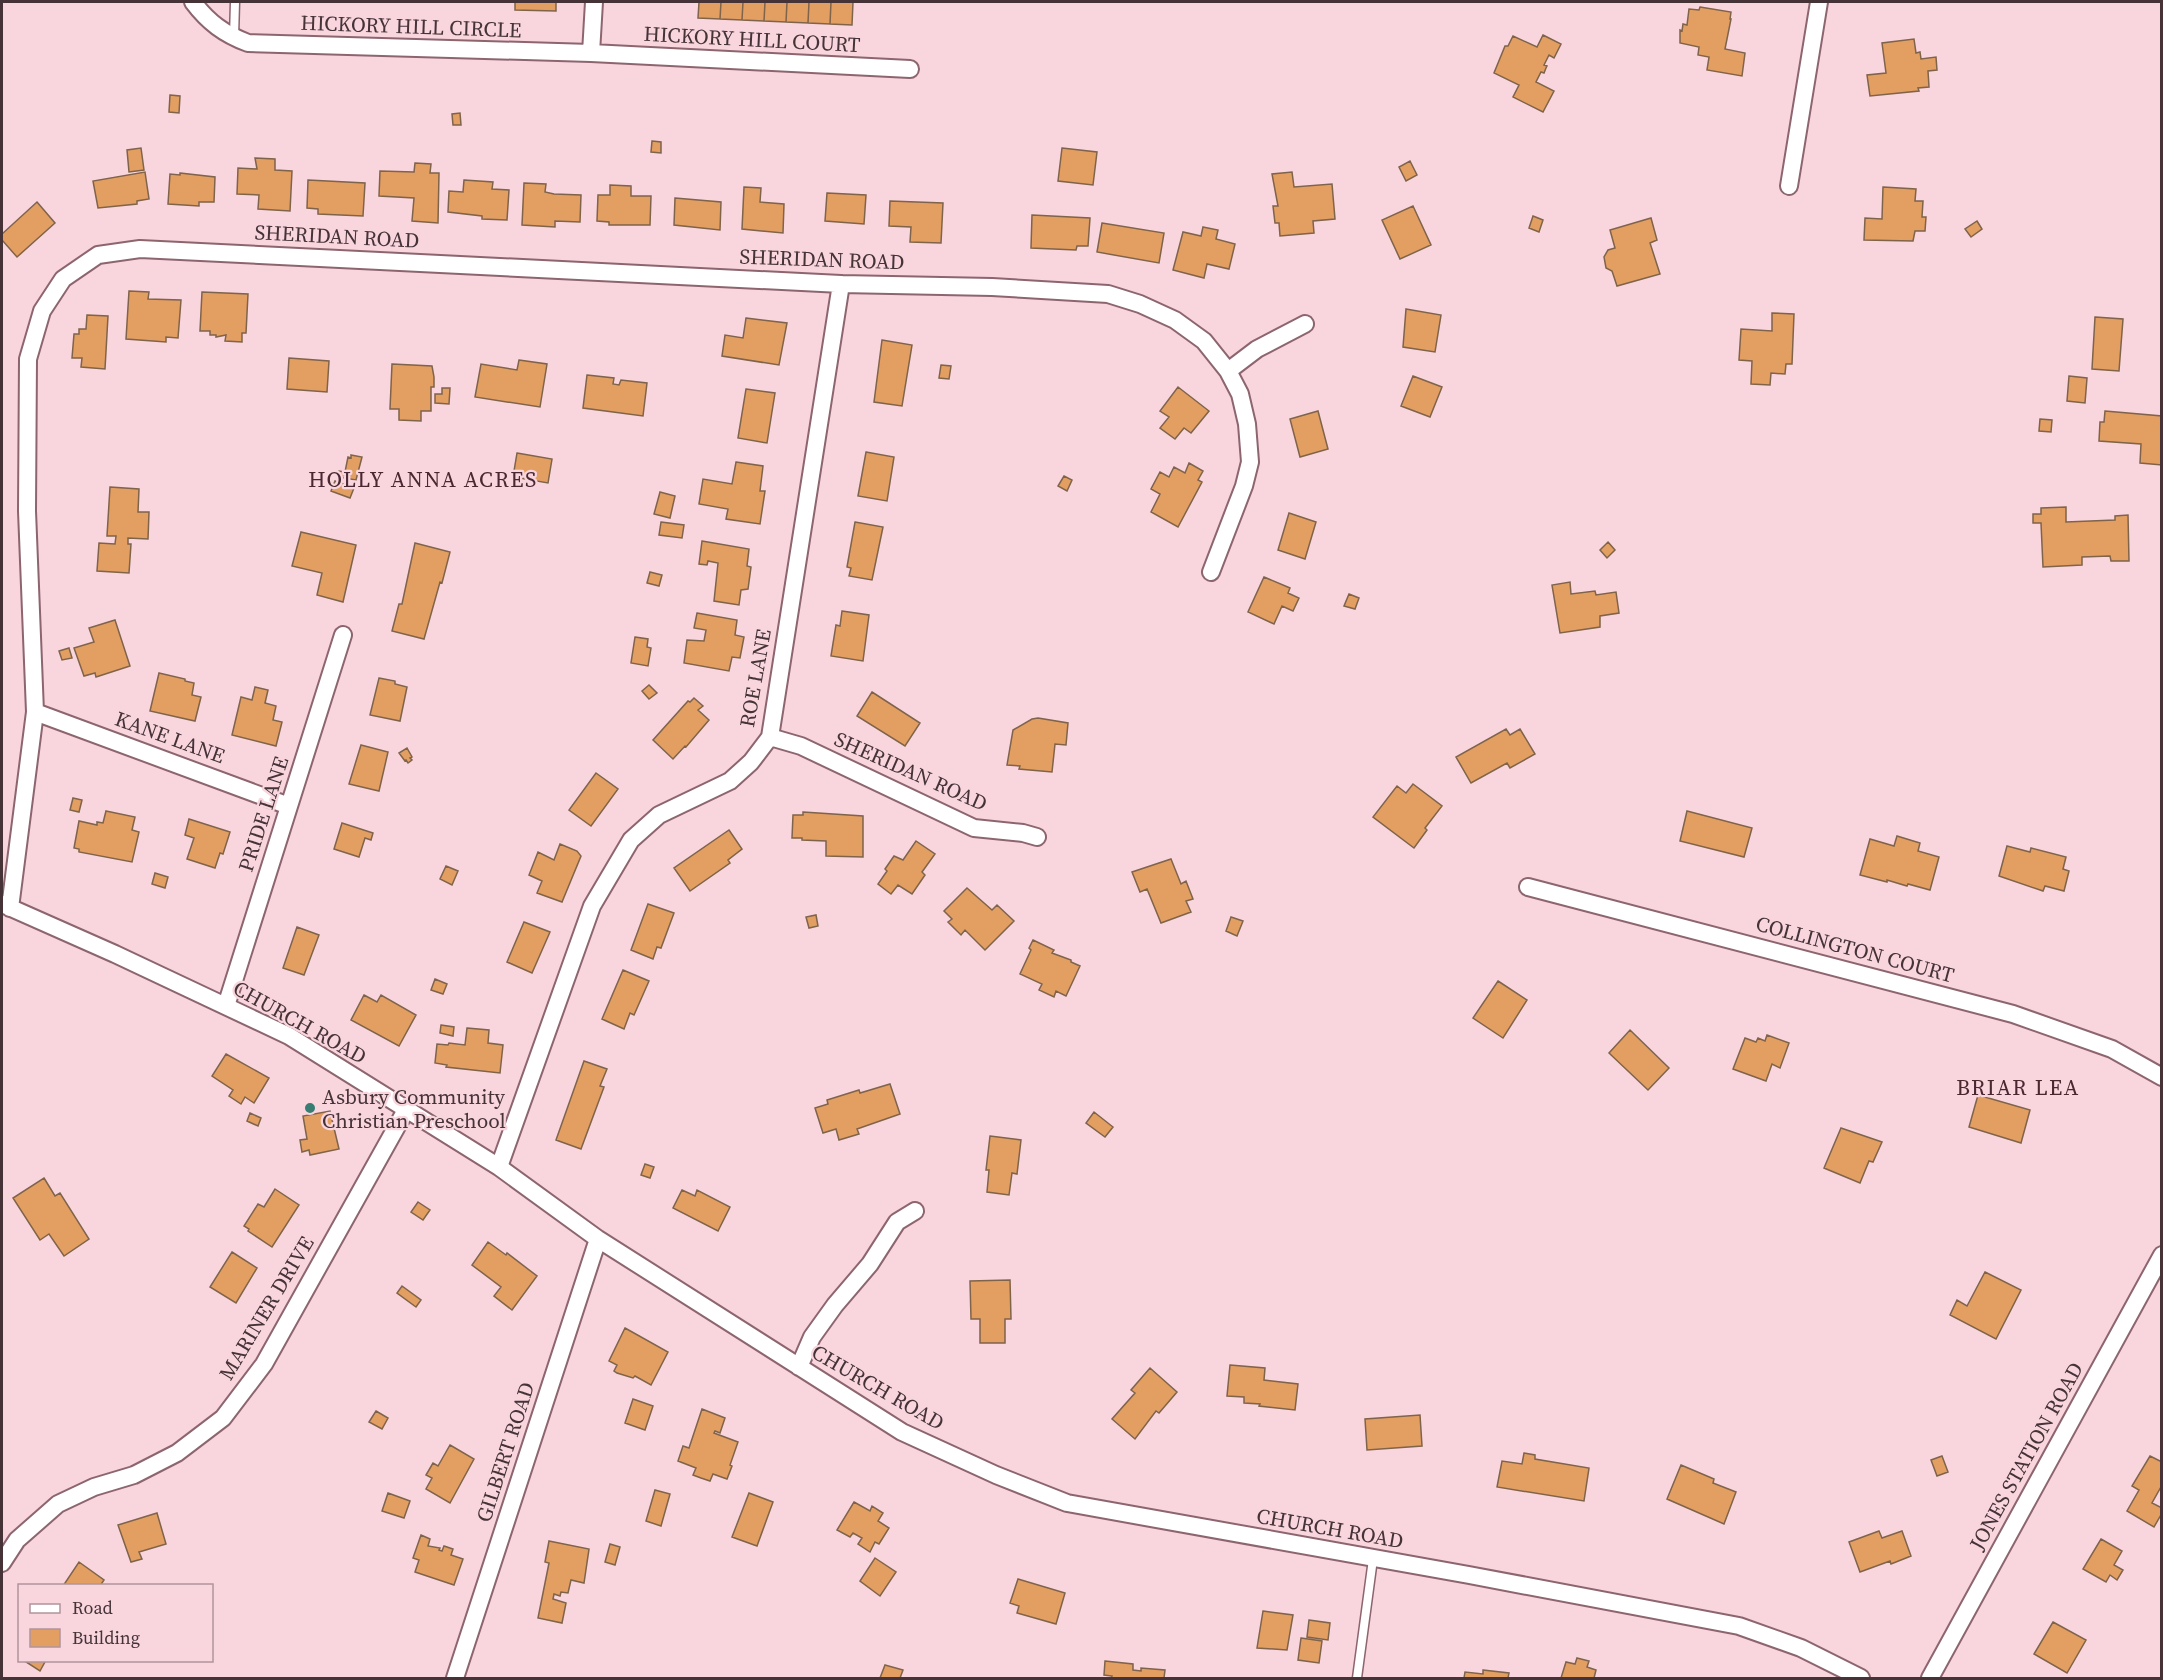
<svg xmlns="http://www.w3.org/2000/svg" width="2163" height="1680" font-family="'Source Serif 4',serif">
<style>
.building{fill:#e39f62;stroke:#7f634a;stroke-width:1.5}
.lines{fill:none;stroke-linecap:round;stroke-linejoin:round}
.service-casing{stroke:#8c656f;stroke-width:11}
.minor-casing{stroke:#8c656f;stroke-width:20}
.service{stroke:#fff;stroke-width:8}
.minor{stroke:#fff;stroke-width:16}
.poi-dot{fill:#387d72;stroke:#f9d5de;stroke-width:2}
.labels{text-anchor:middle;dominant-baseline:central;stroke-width:4.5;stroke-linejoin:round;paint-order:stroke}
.street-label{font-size:21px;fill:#453338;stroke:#f9d5de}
.poi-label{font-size:21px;fill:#453338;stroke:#f9d5de;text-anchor:start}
.neighbourhood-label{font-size:22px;letter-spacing:1.5px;fill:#4a2831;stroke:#f9d5de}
</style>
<rect width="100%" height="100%" fill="#f9d5de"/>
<!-- building -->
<path class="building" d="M515 2H556V11L515 10Z
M699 2H721L720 19 698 18Z
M721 2H743L742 20 720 19Z
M743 2H765L764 21 742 20Z
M765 2H787L786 22 764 21Z
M787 2H809L808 23 786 22Z
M809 2H831L830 24 808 23Z
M831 2H853L852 25 830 24Z
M1700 7 1731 12 1730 19H1731L1725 49 1745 53 1742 76 1707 70 1709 57 1698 55 1699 47 1680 43V30L1682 31 1683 24 1687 25 1689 9 1699 10Z
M1543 35 1561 44 1554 58 1549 55 1544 65 1547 66 1546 68 1544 73 1541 72 1536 82 1554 91 1543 112 1513 97 1519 85 1494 73 1505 46H1508L1513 36 1537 47Z
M1914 39 1916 53 1920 52 1921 59 1936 57 1937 70 1928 71 1929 87 1918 88 1919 91 1870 96 1867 75 1886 73 1882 43Z
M170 95 180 96 179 113 169 112Z
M460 113 461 125H453L452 114Z
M652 141 661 142V153L651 152Z
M141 148 144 170 129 172 127 150Z
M1062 148 1097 152 1093 185 1058 181Z
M255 158 275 159V170L292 171 290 211 258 209 259 195 237 194 238 168 257 169Z
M1410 161 1417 175 1406 181 1399 167Z
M415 163 431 164 430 173H439L438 223 412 221 414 198 379 196 380 171 414 172Z
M145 172 149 199 137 201V204L98 208 93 181Z
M1292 172 1294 187 1332 184 1335 219 1313 221 1314 233 1280 236 1279 223H1275L1273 206H1278L1272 174Z
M180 173 215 177 214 202H199V206L168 204 170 174 180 175Z
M308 180 365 183 363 216 318 214V209L307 208Z
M464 180 493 182 492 189 509 190 507 220 482 219V216L448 212 449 191 463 192Z
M524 183 546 184 545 192 554 194 581 195 580 222 555 221V227L522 225Z
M610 185 631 186V196H651L650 225H609V222L597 221 598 195H610Z
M744 187 761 188 760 202 784 204 783 233 742 229Z
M1883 187 1916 189 1915 201H1923L1922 217H1926L1925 231H1915L1913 241 1864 240 1865 218 1882 219Z
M827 193 866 195 864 224 825 221Z
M675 198 721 202 720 230 674 225Z
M890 201 943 203 941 243 910 242 911 227 889 226Z
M37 202 55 223 17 257 2 240V234Z
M1413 206 1431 245 1400 259 1382 220Z
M1032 215 1090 218 1088 246H1077L1076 250 1031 248Z
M1533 216 1543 220 1539 232 1529 228Z
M1651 218 1657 240 1650 243 1660 274 1617 286 1612 271 1606 268 1604 257 1608 250 1615 248 1610 230Z
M1977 221 1982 229 1971 237 1965 229Z
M1102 223 1164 233 1159 263 1097 252Z
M1203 227 1218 230 1216 239 1235 244 1229 269 1207 264 1204 278 1173 270 1183 232 1201 236Z
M129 291 149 292 148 299 181 300 178 338 166 337V342L126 339Z
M202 292 248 294 246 333H242V342L225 341 226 335 216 337V335H210V331H200Z
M1406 309 1441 315 1435 352 1403 347Z
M1772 313 1794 314 1792 364H1786L1785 374 1771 373 1770 385 1751 384 1752 361 1739 360 1741 329 1772 331Z
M87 315 108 316 105 369 81 367 82 358H72L74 334H79V329H86Z
M2095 317 2123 319 2119 371 2092 369Z
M746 318 787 323 779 365 722 356 725 335 743 338Z
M882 340 912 345 902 406 874 402Z
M289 358 329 361 327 392 287 389Z
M519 360 547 364 540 407 475 397 481 364 517 370Z
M392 364 432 366 434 377V387H431V411H421V421L399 420V409H390Z
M941 365 951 366 949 379 939 378Z
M587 375 614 378 613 384 619 385 621 380 647 383 643 416 583 408Z
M1413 376 1442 387 1430 417 1401 406Z
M2069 376 2087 378 2085 403 2067 401Z
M1178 387 1209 411 1191 433 1184 428 1175 439 1160 428 1169 417 1160 411Z
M442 388H450L449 404 435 403V394H442Z
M746 389 775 393 767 443 738 438Z
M1318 411 1328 449 1300 457 1290 419Z
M2105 411 2162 416V465L2140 463 2141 444 2099 441 2100 422H2104Z
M2040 419 2052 420 2051 432 2039 431Z
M866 452 894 457 887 501 858 496Z
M517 453 552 459 548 483 513 477Z
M351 455 362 457 356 480 338 477 339 471 345 472 348 457 351 458Z
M736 462 763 466 760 491H765L760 524 726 519 728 509 699 504 703 479 732 484Z
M1189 463 1203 471 1198 480 1202 482 1178 527 1151 512 1160 494 1151 489 1160 472 1169 477 1174 467 1185 473Z
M1064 476 1072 480 1067 491 1058 486Z
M335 481 354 488 350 498 331 491Z
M110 487 139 489 138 512H149L148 539 128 538V544H131L129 573 97 571 99 543 115 544 116 536H107Z
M660 492 675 496 670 518 654 514Z
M2066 507V522L2115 520V516L2128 515 2129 561H2111L2110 556 2082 557V565L2043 567 2041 523H2033V514H2041V508Z
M1289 513 1316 522 1305 559 1278 550Z
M661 522 684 525 682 538 659 535Z
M855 522 883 527 872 580 849 576 851 568 847 567Z
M301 532 356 545 343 602 317 595 322 573 292 566Z
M702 541 749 549 747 566 751 567 748 589 741 590 739 605 714 601 718 563 708 561 707 565 699 564Z
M1608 542 1615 550 1607 558 1600 550Z
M415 543 450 552 442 583 440 582 424 639 392 631 399 604H402Z
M650 572 662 575 659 586 647 583Z
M1264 577 1290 588 1288 593 1299 598 1293 611 1282 606 1274 624 1248 612Z
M1570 582 1571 594 1595 591 1596 595 1616 592 1619 613 1600 616V627L1560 633 1552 585Z
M1349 594 1359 598 1355 609 1344 606Z
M842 611 869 615 863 661 831 656 836 625 840 626Z
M697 613 737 620 735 635 744 637 740 658 732 657 729 671 684 663 687 640 704 641 706 630 694 628Z
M115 620 130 666 96 677 95 673 84 676 74 648 94 642 89 628Z
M635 637 648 639 647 647 651 648 648 666 631 663Z
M69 648 72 658 62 660 59 651Z
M159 673 185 679V681L194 683 192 695 201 697 195 721 150 711Z
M379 678 395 681V684L407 687 400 721 370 715Z
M649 685 657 693 649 699 642 691Z
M255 687 268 690 265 703 276 706 273 720 282 722 276 746 232 735 241 697 252 700Z
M872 692 920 723 905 746 857 716Z
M694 698 703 706 698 710 709 720 686 747 685 746 673 759 653 740 688 701 690 702Z
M1038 718 1068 723 1066 745 1055 744 1052 772 1019 769 1020 766 1007 765 1013 730 1032 719Z
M1506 729 1510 735 1520 729 1535 754 1510 768 1507 763 1471 783 1456 757Z
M361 745 388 752 379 791 349 784Z
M407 748 412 757 410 758 412 760 408 763 406 760 405 761 399 753Z
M596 773 618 789 591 826 569 810Z
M1413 784 1442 806 1425 828 1427 830 1414 848 1373 817 1397 786 1406 793Z
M73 798 82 800 79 812 70 810Z
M106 811 135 817 132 830 139 832 132 862 79 852V849L74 848 79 821 97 825V822L103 823Z
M1687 811 1752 828 1744 857 1680 841Z
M803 812 863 816V857L826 856V841L802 840V838H792L793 815H803Z
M189 819 230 832 223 854 220 853 215 868 187 859 194 838 185 835Z
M342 823 373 833 371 840 365 838 359 857 334 849Z
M729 830 742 849 728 860 730 863 690 891 674 868Z
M1897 836 1920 843 1918 851 1939 857 1930 890 1908 884 1907 886 1887 880V882L1860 875 1870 839 1894 846Z
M916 841 935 854 922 872 925 875 912 894 898 885 891 894 878 884 887 871 885 869 894 856 903 860Z
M560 844 577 851 581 856 562 902 537 893 542 881 529 875 538 852 554 860Z
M2007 846 2030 852 2031 848 2066 857 2063 869 2069 871 2064 891 2045 886 2043 891 1999 876Z
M1171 859 1181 884 1186 881 1193 899 1186 901 1191 912 1161 923 1147 889 1140 892 1132 872Z
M446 866 458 871 452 885 440 879Z
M155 873 168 877 165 888 152 884Z
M967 888 992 910 997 905 1014 921 985 950 965 930 961 935 948 922 952 919 944 911Z
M648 904 674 913 661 948 657 947 653 959 631 950Z
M816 915 818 926 809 928 806 917Z
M1231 917 1243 921 1237 936 1226 931Z
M524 922 550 932 532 973 507 962Z
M297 927 319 935 304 975 283 968Z
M1033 940 1054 950 1052 953 1071 960V962L1080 966 1066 996 1056 991 1054 997 1039 990 1042 984 1020 974 1031 950 1029 948Z
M623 970 649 981 634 1015 630 1013 624 1029 602 1019Z
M435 979 447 984 443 994 431 990Z
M1498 981 1527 1000 1503 1038 1473 1018Z
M364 995 377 1002 381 995 416 1015 399 1046 351 1020Z
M441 1025 454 1027 453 1036 440 1033Z
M467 1028 489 1030 488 1043 503 1045 500 1073 446 1067 447 1065 435 1063 437 1044 448 1045 449 1043 465 1045Z
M1630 1030 1669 1068 1648 1090 1609 1053Z
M1767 1035 1789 1043 1780 1068 1772 1064 1766 1081 1733 1069 1745 1038 1756 1042 1758 1038 1765 1041Z
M226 1054 269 1078 254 1103 245 1097 241 1104 229 1096 233 1090 212 1076Z
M584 1061 607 1069 600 1086 604 1087 581 1149 556 1140Z
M890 1084 900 1114 857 1129 859 1134 839 1140 836 1129 823 1133 815 1108 828 1104 827 1100 859 1090 860 1093Z
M1978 1095 2030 1110 2021 1143 1969 1127Z
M330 1111 339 1149 310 1155 309 1150 302 1152 300 1140 307 1139 303 1116Z
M1094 1112 1113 1127 1105 1137 1086 1123Z
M250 1113 261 1118 258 1126 247 1121Z
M1841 1128 1882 1142 1873 1162 1869 1161 1860 1183 1824 1168Z
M990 1136 1021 1140 1017 1174 1012 1173 1009 1195 987 1192 989 1170H986Z
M645 1164 654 1167 650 1178 641 1175Z
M44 1178 55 1196 60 1193 89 1239 64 1256 49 1234 40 1240 13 1198Z
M275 1189 299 1205 272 1247 248 1231 249 1229 244 1226 258 1204 264 1207Z
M682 1190 695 1196 697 1190 730 1207 718 1231 673 1208Z
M418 1202 430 1210 423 1220 411 1212Z
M488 1242 506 1255 507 1253 537 1276 512 1310 494 1296 501 1287 472 1265Z
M232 1252 257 1268 236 1303 210 1287Z
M1985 1272 2021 1290 1996 1339 1950 1315 1957 1300 1967 1306Z
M1010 1280 1011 1319H1005V1343H980V1319H971L970 1281Z
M402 1286 421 1300 416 1307 397 1293Z
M625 1328 668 1352 651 1385 635 1376 633 1378 617 1373 614 1371 617 1365 609 1361Z
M1230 1365 1265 1368 1264 1380 1298 1384 1295 1410 1259 1406 1260 1404 1244 1403V1397L1227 1396Z
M1150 1368 1177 1392 1159 1413 1156 1411 1135 1439 1112 1419 1135 1393 1131 1390Z
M633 1399 653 1406 645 1430 625 1423Z
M702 1409 725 1418 720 1433 715 1431 714 1433 738 1442 730 1465 732 1466 727 1479 713 1474 710 1481 701 1478 693 1475 696 1468 678 1461 683 1446 689 1448Z
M376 1411 388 1418 382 1429 369 1422Z
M1420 1415 1422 1446 1367 1450 1365 1419Z
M450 1445 474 1459 450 1503 426 1489 432 1478 426 1475 433 1463 438 1466Z
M1524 1453 1535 1455V1459L1589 1468 1584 1501 1497 1487 1502 1461 1522 1464Z
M1942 1456 1948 1472 1937 1476 1931 1460Z
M2150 1456 2162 1462V1485L2152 1503 2162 1508V1513L2154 1527 2127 1511 2139 1490 2132 1486Z
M1681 1465 1714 1479 1713 1483 1736 1492 1724 1524 1667 1499Z
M655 1490 670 1494 661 1526 646 1521Z
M388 1493 410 1501 404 1518 382 1511Z
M749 1493 773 1502 757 1546 732 1537Z
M854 1502 870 1511 872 1506 883 1513 878 1521 889 1528 879 1544 875 1542 870 1552 858 1544 862 1538 853 1533 850 1537 837 1530Z
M157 1513 166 1544 139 1552 142 1559 131 1562 118 1525Z
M1879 1531 1882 1538 1902 1531 1911 1556 1891 1564 1890 1561 1860 1572 1849 1542Z
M421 1535 430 1539 428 1546 440 1548 439 1550 442 1551 444 1546 453 1549 451 1555 463 1559 454 1585 415 1572 419 1560 413 1558Z
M2101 1539 2122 1551 2114 1565 2123 1570 2117 1580 2110 1575 2106 1582 2083 1569Z
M549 1541 589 1549 584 1583 571 1580 568 1593 561 1592 560 1596 554 1594 553 1599 566 1603 562 1623 538 1618 549 1563 545 1562Z
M610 1544 620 1547 615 1565 605 1562Z
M875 1558 896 1572 880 1596 860 1581Z
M79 1562 104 1580 100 1586H63Z
M1018 1579 1065 1593 1056 1624 1017 1613 1019 1606 1010 1603Z
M1263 1611 1293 1615 1287 1650 1257 1648Z
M1309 1620 1330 1623 1328 1640 1307 1637Z
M2053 1622 2086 1640 2067 1673 2034 1654Z
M1301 1638 1322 1641 1319 1663 1298 1660Z
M1577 1658 1589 1661 1587 1667 1596 1670 1594 1678H1561L1566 1662 1575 1664Z
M23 1660H46L40 1671Z
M1105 1661 1133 1664V1670L1141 1671V1668L1165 1670 1164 1678H1111L1112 1676 1104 1675Z
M885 1665 903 1670 900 1678H880Z
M1483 1670 1509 1673 1508 1678H1464L1465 1672 1483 1674Z"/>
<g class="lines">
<!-- service casing -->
<g class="service-casing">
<path id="service" d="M234 37 235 2
M1357 1678 1373 1559"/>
</g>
<!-- minor casing -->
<g class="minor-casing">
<path id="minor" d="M193 2C208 22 224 34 248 43L591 53 594 2
M591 53 910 69
M1789 186 1819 2
M1228 371 1257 349 1305 324
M35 712 289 806
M770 737 801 746 974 828 1023 833 1037 837
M1528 887 2013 1014 2112 1049 2162 1077
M2 904 115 954 289 1036 499 1167 598 1239 902 1432 996 1475 1067 1503 1469 1575 1739 1626 1801 1648 1861 1678
M10 908 35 712 27 511 28 359 42 311 63 279 98 255 140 249 841 284 992 287 1108 294 1140 304 1175 320 1204 341 1228 371 1240 394 1247 424 1250 462 1244 486 1211 572
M226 1006 343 635
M499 1167 592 906 631 840 659 815 730 781 751 762 770 737 841 284
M799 1367 812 1337 835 1305 870 1264 897 1222 915 1211
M2 1563 17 1540 58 1504 94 1487 134 1475 177 1453 223 1418 264 1364 406 1110
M455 1678 598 1239
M1930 1678 2162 1255"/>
</g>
<!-- service -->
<use href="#service" class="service"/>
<!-- minor -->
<use href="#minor" class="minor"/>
</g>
<!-- markers -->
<circle class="poi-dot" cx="310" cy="1108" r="6"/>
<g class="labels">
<!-- street labels -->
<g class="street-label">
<text transform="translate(411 26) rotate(2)">HICKORY HILL CIRCLE</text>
<text transform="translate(752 39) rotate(3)">HICKORY HILL COURT</text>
<text transform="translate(337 236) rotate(3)">SHERIDAN ROAD</text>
<text transform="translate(822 259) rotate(2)">SHERIDAN ROAD</text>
<text transform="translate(755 678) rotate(-80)">ROE LANE</text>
<text transform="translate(170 737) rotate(20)">KANE LANE</text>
<text transform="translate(911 771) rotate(24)">SHERIDAN ROAD</text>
<text transform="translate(263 814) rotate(-72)">PRIDE LANE</text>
<text transform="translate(1855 949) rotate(15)">COLLINGTON COURT</text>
<text transform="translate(300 1022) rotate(29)">CHURCH ROAD</text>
<text transform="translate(266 1308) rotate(-59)">MARINER DRIVE</text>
<text transform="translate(878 1387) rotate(30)">CHURCH ROAD</text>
<text transform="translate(505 1452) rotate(-72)">GILBERT ROAD</text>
<text transform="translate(2026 1456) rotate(-61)">JONES STATION ROAD</text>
<text transform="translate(1330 1528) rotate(10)">CHURCH ROAD</text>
</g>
<!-- poi labels -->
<g class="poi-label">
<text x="322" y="1096">Asbury Community<tspan x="322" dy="24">Christian Preschool</tspan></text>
</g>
<!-- neighbourhood labels -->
<g class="neighbourhood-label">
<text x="423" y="479">HOLLY ANNA ACRES</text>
<text x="2018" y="1087">BRIAR LEA</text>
</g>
</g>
<!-- border -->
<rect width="2163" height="1680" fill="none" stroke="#453338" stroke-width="6"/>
<!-- legend -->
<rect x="18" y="1584" width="195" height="78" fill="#f9d5de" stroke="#b1949c" stroke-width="1.5"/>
<rect x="30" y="1604" width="30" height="9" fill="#ffffff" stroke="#b1949c" stroke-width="1.5"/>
<text x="72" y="1614" font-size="18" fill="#453338">Road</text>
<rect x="30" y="1629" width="30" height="18" fill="#e39f62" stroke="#b1949c" stroke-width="1.5"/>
<text x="72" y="1644" font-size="18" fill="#453338">Building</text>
</svg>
